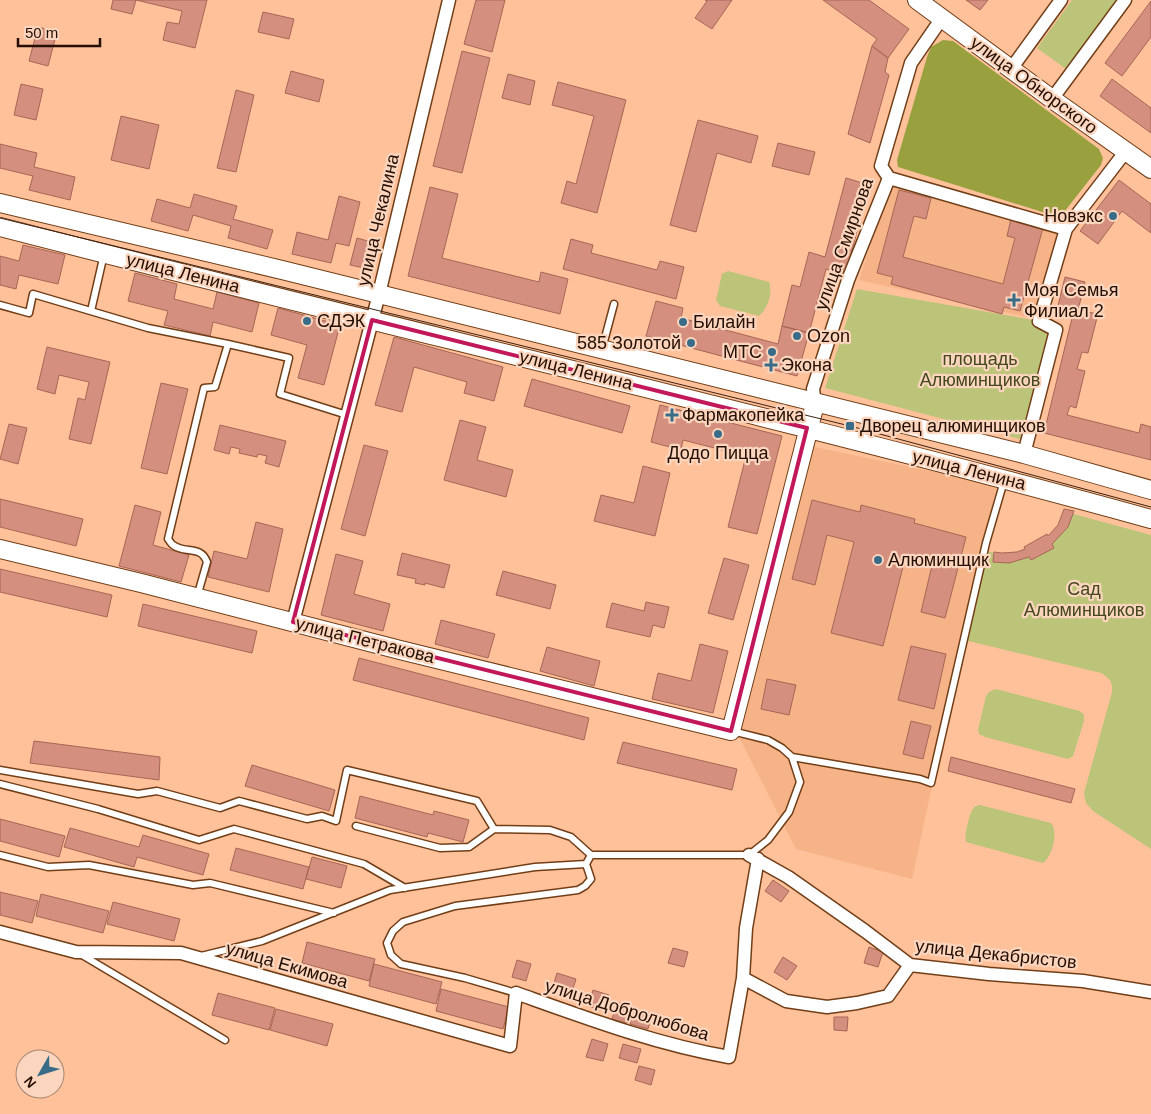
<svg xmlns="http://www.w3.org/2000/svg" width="1151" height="1114" font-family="Helvetica,sans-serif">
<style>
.built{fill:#f6b387}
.green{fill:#bbc478}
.forest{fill:#98a13d}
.building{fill:#d48f7e;stroke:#a76656}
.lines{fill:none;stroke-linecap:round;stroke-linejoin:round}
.lane-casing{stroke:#713e17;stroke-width:9}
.street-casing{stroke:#713e17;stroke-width:15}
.secondary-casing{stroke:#713e17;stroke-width:20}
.lane{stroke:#fff;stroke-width:6}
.street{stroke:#fff;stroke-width:12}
.secondary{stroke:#fff;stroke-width:18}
.tram{stroke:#3c2212;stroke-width:1}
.marked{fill:none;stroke:#c2185b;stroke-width:4;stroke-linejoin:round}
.poi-dot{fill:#386c89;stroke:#fbd5bd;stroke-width:2}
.labels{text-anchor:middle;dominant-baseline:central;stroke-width:4.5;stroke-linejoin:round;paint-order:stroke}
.street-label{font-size:18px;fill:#250f02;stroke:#fbd5bd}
.poi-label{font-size:18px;fill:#250f02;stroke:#fbd5bd;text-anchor:start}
.park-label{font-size:18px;fill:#43481e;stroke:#fbd5bd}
</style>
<rect width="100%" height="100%" fill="#ffc19a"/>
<!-- built -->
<path class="built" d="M891 183 1062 228 1036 319 859 280Z
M810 446 997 485 912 879 796 849 739 737Z"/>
<!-- green -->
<path class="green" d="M1072 0H1117L1066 69 1037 48Z
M728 271 769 282C773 293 768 308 759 316L720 306 716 300 722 274Z
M857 289 1039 321 1056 330 1024 440 825 388Z
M1070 513 1151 535V849L1093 811 1086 803 1084 793 1112 692C1113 681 1109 678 1101 673L960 639 981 550 1011 557 1050 542Z
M996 689 1080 711 1084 715V721L1073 756 1068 759 1064 758 985 737 979 734 978 730 986 696 989 692Z
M980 805 1051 823C1059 832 1052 857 1043 863L1039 862 966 842C964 836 969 814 973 809 976 805 976 806 980 805Z"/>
<!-- forest -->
<path class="forest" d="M943 40 953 41 1099 149 1103 158 1101 165 1061 216 1052 215 898 167 897 160 927 57 931 47Z"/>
<!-- building -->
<path class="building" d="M113 0H136L132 14 111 9Z
M136 0H207L195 48 163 40 167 22 179 24 182 11Z
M476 0H505L492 52 464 44Z
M705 0H732L712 29 695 18 707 1Z
M823 0H869L909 29 888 58 872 46 877 39Z
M966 0H988L980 10Z
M1151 1V37L1122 76 1105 63Z
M263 12 294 19 289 39 258 32Z
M38 27 57 32 48 66 29 61Z
M872 46 888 58 885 72 889 75 870 143 848 134Z
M462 51 490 58 462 173 433 166Z
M291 71 324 80 319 102 285 93Z
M508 74 535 81 530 105 502 98Z
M1112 79 1151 108V133L1100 96Z
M558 82 626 100 597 213 561 203 567 181 576 184 594 116 552 105Z
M21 84 43 89 36 120 14 115Z
M236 90 254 95 236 172 217 168Z
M121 116 159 125 149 169 111 160Z
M698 120 758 136 751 163 717 153 696 232 670 225Z
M778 143 815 152 809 175 772 166Z
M0 144 37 153 34 167 75 177 70 200 29 190 33 176 0 168Z
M846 178 869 185 846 274 826 269 809 333 782 326 792 285 800 287 809 252 825 257Z
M1119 180 1151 204V233L1122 211 1098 244 1080 231Z
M430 187 458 194 442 258 539 282 541 272 568 279 560 314 408 276Z
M899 190 931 198 926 219 914 216 903 257 1003 284 1015 238 1007 236 1011 219 1043 228 1020 311 1004 307 1002 314 891 284 893 277 877 273Z
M194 194 237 206 233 219 273 230 267 249 228 238 231 226 193 215 188 231 151 221 157 199 190 208Z
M339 196 360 202 349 246 336 243 331 263 292 254 297 232 328 240Z
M357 238 375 243 369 269 350 265Z
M571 239 593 245 591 253 657 270 660 261 684 267 676 299 563 269Z
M23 245 65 255 58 284 19 275 16 289 0 285V256L19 261Z
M135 273 177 284 174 299 213 309 217 292 259 303 252 332 213 322 210 336 164 325 168 311 128 301Z
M1065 277 1085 282 1078 310 1098 314 1088 353 1082 352 1077 369 1085 371 1076 408 1070 406 1067 415 1139 433 1141 424 1151 427V460L1044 433 1072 318 1056 314Z
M656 301 683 308 681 318 778 344 782 326 809 333 797 376 646 336Z
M278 308 340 325 324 385 298 378 307 345 271 335Z
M394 337 503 367 494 401 464 393 467 382 414 367 402 412 375 405Z
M47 347 110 362 91 444 69 439 78 398 85 400 89 382 59 375 55 394 37 389Z
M532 379 630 406 622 433 524 406Z
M161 383 188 389 167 474 141 468Z
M660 405 782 436 757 534 728 527 746 456 683 440 681 450 651 442Z
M460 420 486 427 477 460 513 470 506 497 444 480Z
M9 424 27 428 18 464 0 459Z
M220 425 286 441 279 467 265 463 267 456 258 454 257 457 239 453 240 449 231 447 229 454 214 450Z
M364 445 388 451 365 536 341 529Z
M643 466 670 473 655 536 594 521 601 495 634 503Z
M0 499 83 519 76 546 0 527Z
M812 500 860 512 861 505 915 519 914 523 966 537 945 618 921 612 933 561 906 555 883 646 831 633 854 542 827 535 815 585 792 579Z
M135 505 161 512 153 545 189 555 181 582 119 566Z
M1064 509 1074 511 1068 527 1052 544 1054 548 1031 560 1029 557 1009 563 993 562 994 552 1002 553 1017 552 1025 549 1024 547 1047 534 1048 536 1058 525Z
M256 522 283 529 269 592 208 577 214 551 247 559Z
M402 553 450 565 444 588 425 583V585L415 583 416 579 397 575Z
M336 554 363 561 354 594 390 604 383 631 321 615Z
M724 558 749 565 733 620 708 613Z
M0 569 112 595 107 617 0 592Z
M503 571 556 585 550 609 496 595Z
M646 602 669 607 664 628 653 625 650 637 606 627 612 603 644 611Z
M143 604 257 631 252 653 138 626Z
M441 620 495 634 488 658 435 644Z
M700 644 728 651 713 713 652 699 658 673 691 681Z
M911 646 946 654 934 709 898 700Z
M547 647 600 661 594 686 540 671Z
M359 658 589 718 584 740 353 680Z
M767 679 796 685 789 715 761 709Z
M911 721 931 726 923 759 903 754Z
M34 741 160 757 159 780 30 763Z
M623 742 737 769 732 790 617 763Z
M951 757 1075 789 1071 803 948 771Z
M252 765 335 790 329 811 245 786Z
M360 796 433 815 434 811 469 820 463 842 428 833 427 837 355 818Z
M0 819 65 836 59 857 0 841Z
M70 828 139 847 143 835 209 854 203 875 137 857 134 867 64 847Z
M236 848 309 867 303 889 230 870Z
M312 857 347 866 341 888 306 879Z
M773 880 789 891 781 902 765 891Z
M0 892 38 901 32 923 0 915Z
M41 894 109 911 103 933 36 916Z
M113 902 180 919 174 941 107 924Z
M307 942 375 959 369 981 302 963Z
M869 947 883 952 878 967 864 963Z
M673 948 688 952 684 967 668 963Z
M783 957 797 966 787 980 774 972Z
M517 960 531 964 526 981 512 977Z
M374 964 442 982 436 1004 369 986Z
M557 973 576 979 571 995 552 990Z
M441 989 509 1007 503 1029 436 1011Z
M593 990 609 995 604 1011 588 1006Z
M218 993 275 1008 269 1030 212 1015Z
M617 1002 631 1006 627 1023 612 1019Z
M276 1009 333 1024 327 1046 270 1030Z
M634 1009 652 1014 648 1029 630 1024Z
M834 1017H848L847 1031 834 1030Z
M592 1039 608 1044 603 1061 586 1057Z
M623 1044 641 1049 637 1063 619 1058Z
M639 1066 655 1070 651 1085 635 1080Z"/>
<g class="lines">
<!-- lane casing -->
<g class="lane-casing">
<path id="lane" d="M0 305 29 313 33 294 148 328 228 344 289 358 280 394 347 415
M91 311 104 254
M602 349 614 304
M197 597 207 562C201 545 185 554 173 545 171 544 170 541 168 539L204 388 215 387 228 344
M792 757 920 779 931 783 986 543 1004 481
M0 770 138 794 157 791 220 808 239 801 307 819 322 816 336 821 347 770 477 801 494 829 469 847 440 848 356 826
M0 784 98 809 199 840 234 829 364 864 405 888
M494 829 550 830 571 837 591 855H749L768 840 789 812 800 782 792 757 782 748 768 740 732 731
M0 855 48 867 89 865 193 885 210 883 334 913
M82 955 225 1040
M201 956 262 941 390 890 535 867 586 864 591 855
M516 993 465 978 401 964 391 955 387 943 393 931 403 922 455 906 578 890 585 886 591 879 586 864"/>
</g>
<!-- street casing -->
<g class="street-casing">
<path id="street" d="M1011 69 1061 0
M1052 99 1125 0
M889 178 1066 229 1126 151
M815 404 813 389 848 280 889 178 881 166 911 63 942 18
M1024 454 1056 330 1039 321 1066 229
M293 622 379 294 449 0
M749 855 788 877 865 931 910 965 989 974 1083 981 1151 992
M0 932 76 952 181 953 510 1046 516 993C586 1018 655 1044 729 1057L743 978 746 928 758 859
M743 978 786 1001 827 1007 857 1003 888 996 910 965"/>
</g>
<!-- secondary casing -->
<g class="secondary-casing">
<path id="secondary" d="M917 0 1052 99 1151 169
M0 203 282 270 1024 454 1151 490
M0 227C383 326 769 414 1151 519
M0 549 141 583 400 650 731 731 815 404"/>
</g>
<!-- lane -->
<use href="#lane" class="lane"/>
<!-- street -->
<use href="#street" class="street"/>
<!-- secondary -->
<use href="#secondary" class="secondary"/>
<!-- tram -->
<path class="tram" d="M0 218 850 426 1151 507"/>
</g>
<!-- marked area -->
<path class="marked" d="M372 320 807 428 731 731 293 622Z"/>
<!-- markers -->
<g class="poi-dot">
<circle cx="1113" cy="216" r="5"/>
<path d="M1011.5 292.5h5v5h5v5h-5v5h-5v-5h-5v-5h5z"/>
<circle cx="307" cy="321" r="5"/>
<circle cx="683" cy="322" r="5"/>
<circle cx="797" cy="336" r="5"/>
<circle cx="691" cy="343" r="5"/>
<circle cx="772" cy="352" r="5"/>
<path d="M768.5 357.5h5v5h5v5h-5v5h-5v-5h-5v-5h5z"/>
<path d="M669.5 407.5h5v5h5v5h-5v5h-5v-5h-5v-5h5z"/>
<rect x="845" y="421" width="10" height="10" rx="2.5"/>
<circle cx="718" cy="434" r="5"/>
<circle cx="878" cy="560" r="5"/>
</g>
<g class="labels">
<!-- street labels -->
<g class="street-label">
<text transform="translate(1034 85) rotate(36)">улица Обнорского</text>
<text transform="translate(378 220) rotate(-77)">улица Чекалина</text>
<text transform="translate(844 244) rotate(-70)">улица Смирнова</text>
<text transform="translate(183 273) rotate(14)">улица Ленина</text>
<text transform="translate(576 370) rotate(14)">улица Ленина</text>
<text transform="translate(969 470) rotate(14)">улица Ленина</text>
<text transform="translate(365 640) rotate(14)">улица Петракова</text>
<text transform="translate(996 954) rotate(6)">улица Декабристов</text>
<text transform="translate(287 965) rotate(16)">улица Екимова</text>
<text transform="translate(627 1010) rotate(17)">улица Добролюбова</text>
</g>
<!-- poi labels -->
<g class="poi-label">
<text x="1103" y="216" text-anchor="end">Новэкс</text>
<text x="1024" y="290">Моя Семья<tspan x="1024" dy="21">Филиал 2</tspan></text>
<text x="317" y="321">СДЭК</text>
<text x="693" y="322">Билайн</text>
<text x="807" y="336">Ozon</text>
<text x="681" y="343" text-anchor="end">585 Золотой</text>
<text x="762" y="352" text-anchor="end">МТС</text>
<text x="781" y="365">Экона</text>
<text x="682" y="415">Фармакопейка</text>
<text x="860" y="426">Дворец алюминщиков</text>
<text x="718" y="453" text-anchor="middle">Додо Пицца</text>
<text x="888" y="560">Алюминщик</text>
</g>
<!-- park labels -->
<g class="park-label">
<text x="980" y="359">площадь<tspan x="980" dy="21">Алюминщиков</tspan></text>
<text x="1084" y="589">Сад<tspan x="1084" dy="21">Алюминщиков</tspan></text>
</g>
</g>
<!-- north arrow -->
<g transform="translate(40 1074) rotate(231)"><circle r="24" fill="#fbd5bd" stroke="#a58672"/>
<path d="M0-4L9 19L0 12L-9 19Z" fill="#386c89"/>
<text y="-8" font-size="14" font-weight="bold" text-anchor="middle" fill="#250f02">N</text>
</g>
<!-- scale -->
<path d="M18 38v8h82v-8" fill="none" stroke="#250f02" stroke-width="2.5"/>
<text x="25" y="38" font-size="15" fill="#250f02" stroke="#fbd5bd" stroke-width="4" paint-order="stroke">50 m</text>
</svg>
